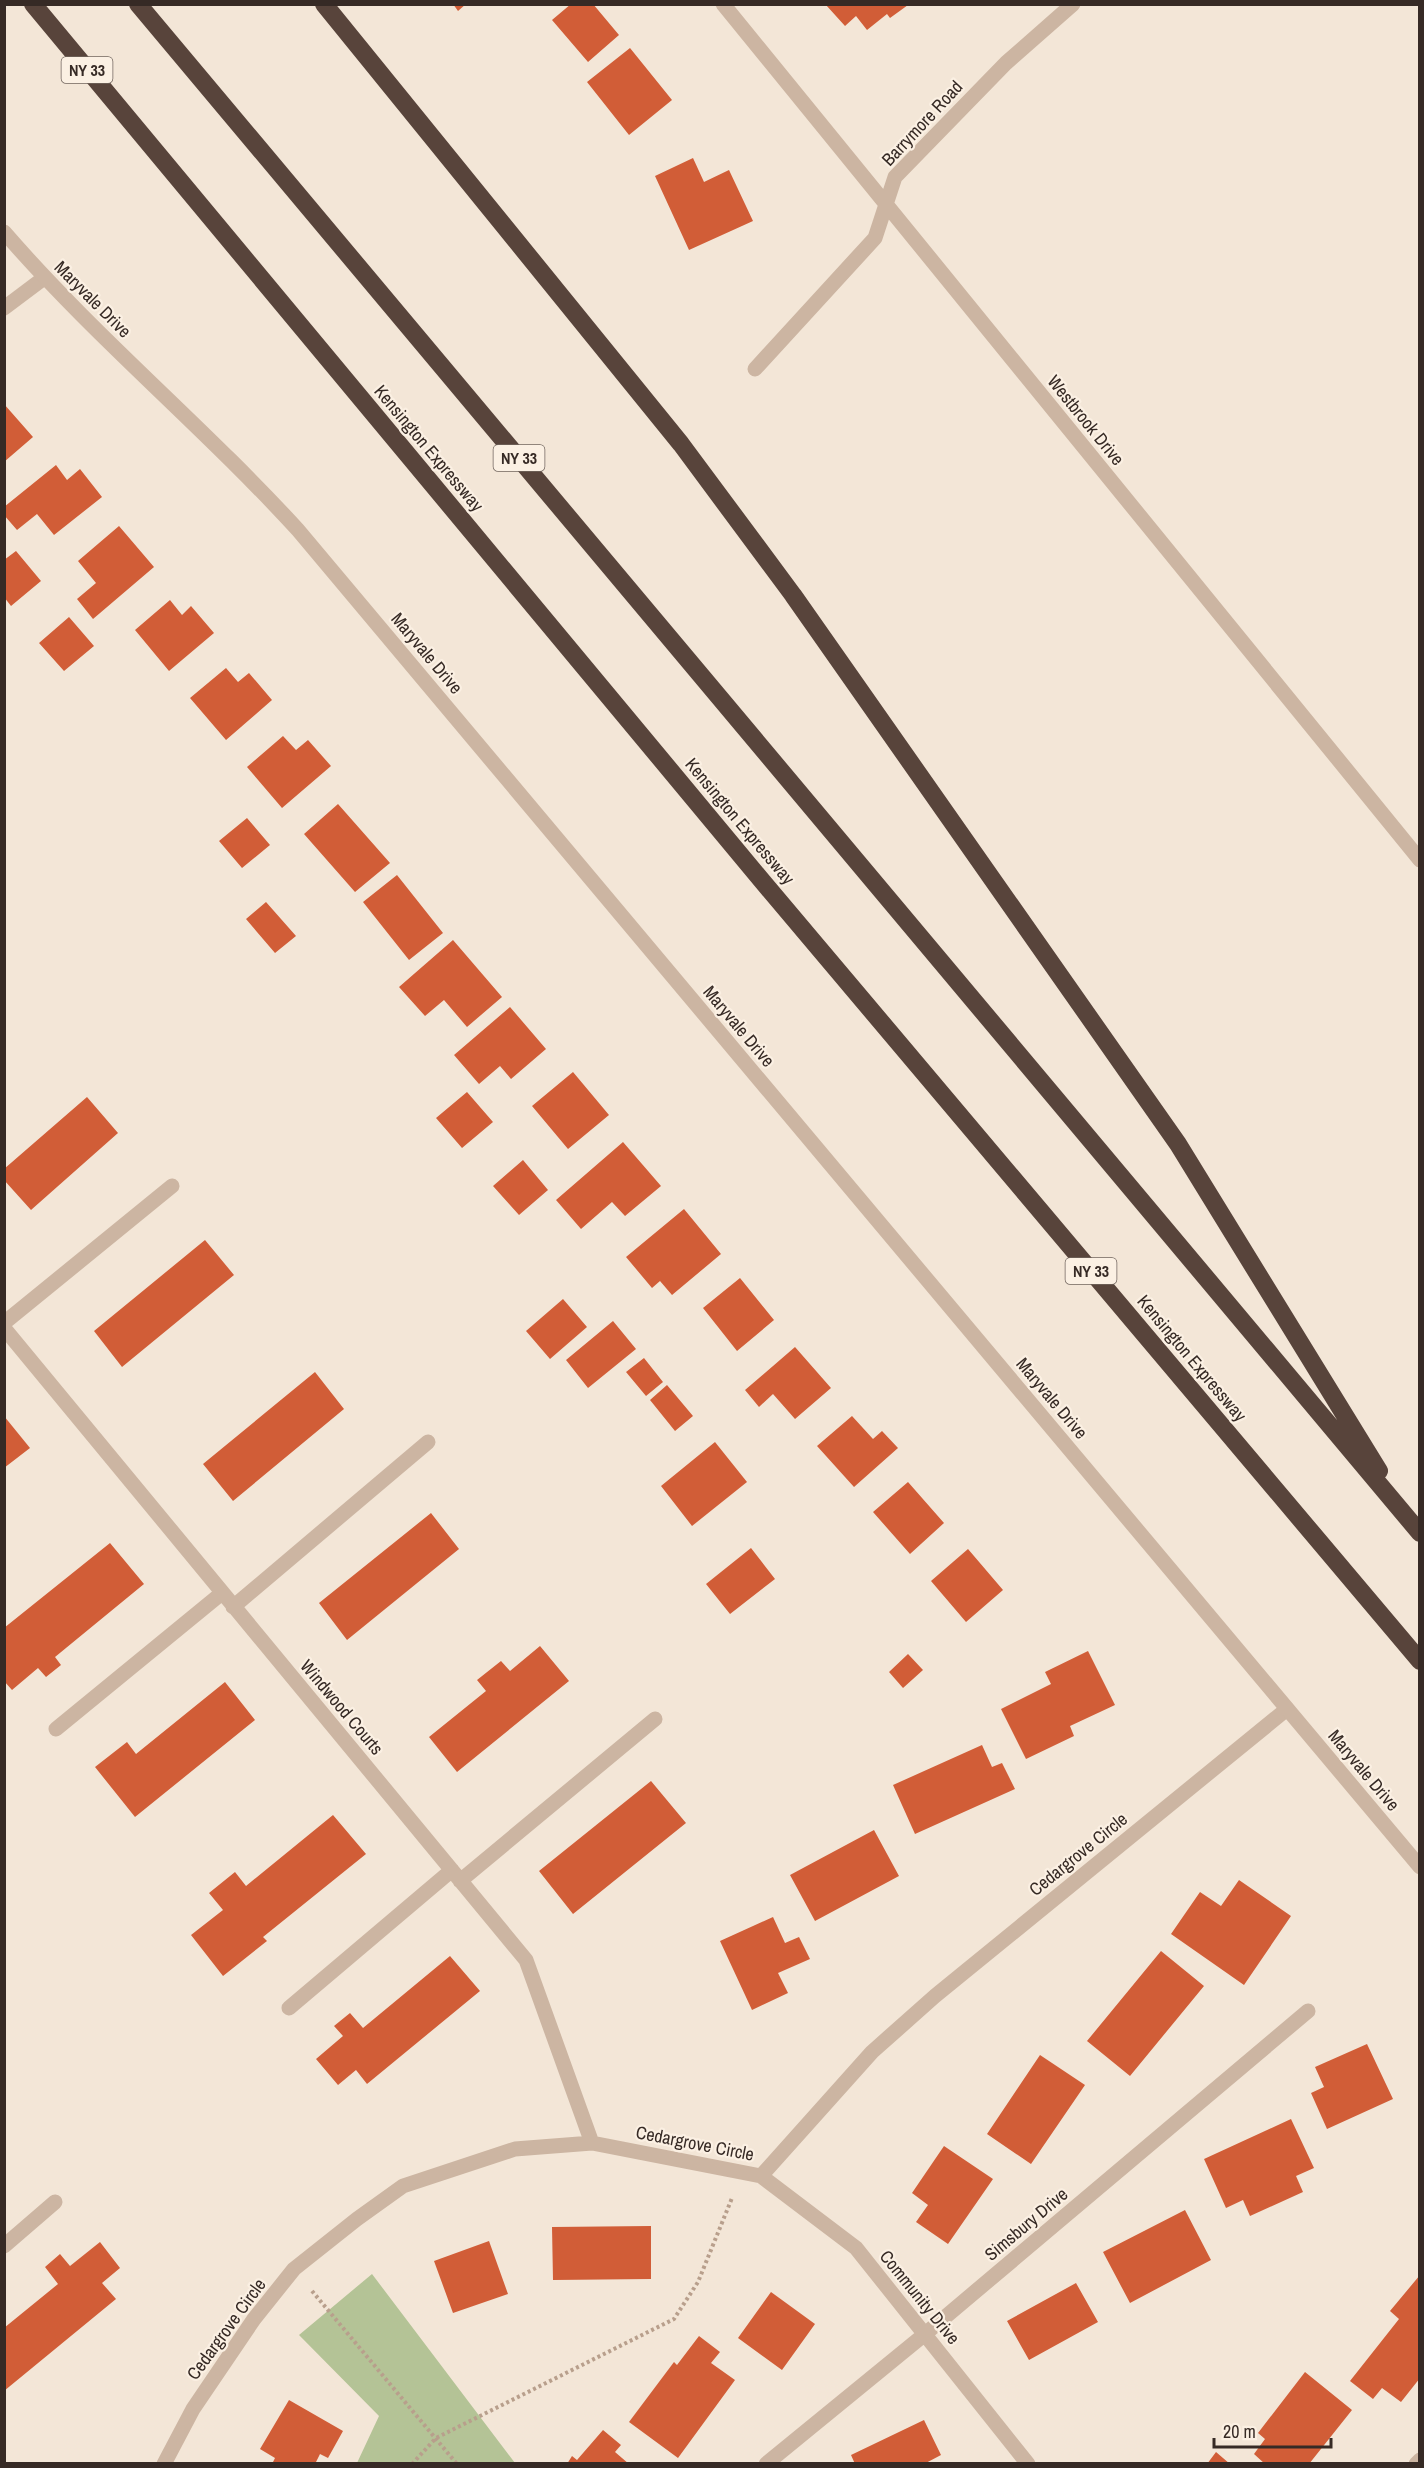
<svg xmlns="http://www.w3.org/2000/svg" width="1424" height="2468" font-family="'Archivo Narrow',sans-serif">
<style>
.green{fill:#b4c396}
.building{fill:#d15d37}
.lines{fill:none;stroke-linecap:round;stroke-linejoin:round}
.path{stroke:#b89f8c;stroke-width:4;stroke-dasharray:3 3;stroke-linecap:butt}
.service{stroke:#ccb5a2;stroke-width:15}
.minor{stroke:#ccb5a2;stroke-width:15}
.tertiary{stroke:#ccb5a2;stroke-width:15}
.motorway{stroke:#58443b;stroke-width:18}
.labels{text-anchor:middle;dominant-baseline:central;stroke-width:4.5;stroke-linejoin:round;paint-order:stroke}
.shield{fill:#fbf0e3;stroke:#71655e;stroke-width:1.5}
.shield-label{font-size:16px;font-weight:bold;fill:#362a25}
.street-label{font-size:18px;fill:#362a25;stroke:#fbf0e3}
</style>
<rect width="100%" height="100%" fill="#f3e6d7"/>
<!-- green -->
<path class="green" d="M372 2274 515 2463H357L379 2416 299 2335Z"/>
<!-- building -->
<path class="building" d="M453 4H466L458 11Z
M571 4H593L619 35 588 62 552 20Z
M826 5H908L890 18 887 14 867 30 856 16 845 26Z
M630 48 672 100 629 135 587 82Z
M693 158 704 182 729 170 753 221 689 250 655 176Z
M4 404 33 437 4 462Z
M56 465 67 480 80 469 102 497 54 535 37 514 17 530 4 515V507Z
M119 526 154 567 93 619 77 599 96 583 78 561Z
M16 551 41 581 11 606 4 597V560Z
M170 600 182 615 191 606 214 633 169 671 135 630Z
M69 617 94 646 64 671 39 643Z
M226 668 238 682 249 673 272 700 226 740 190 698Z
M283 736 296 750 308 740 331 766 282 808 247 767Z
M338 804 390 863 355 892 304 834Z
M247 818 270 845 242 868 219 841Z
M397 875 443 933 409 960 363 902Z
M266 902 296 936 275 953 246 919Z
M453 940 502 997 467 1027 444 1000 425 1016 399 987Z
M510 1007 546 1049 511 1079 500 1066 479 1084 454 1055Z
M573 1072 609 1115 568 1149 532 1106Z
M467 1092 493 1122 462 1148 436 1118Z
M87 1097 118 1133 31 1210 4 1180V1169Z
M623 1142 661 1186 625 1216 612 1202 581 1229 556 1200Z
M523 1160 548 1190 519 1215 493 1186Z
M684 1209 721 1254 672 1295 660 1281 652 1288 626 1257Z
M205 1240 234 1275 122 1367 94 1331Z
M740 1278 774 1320 737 1351 703 1308Z
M563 1299 587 1327 550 1359 526 1331Z
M613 1321 636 1349 588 1388 566 1360Z
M795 1347 831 1388 795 1419 773 1394 759 1407 745 1390Z
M644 1358 663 1382 646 1396 626 1372Z
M315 1372 344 1409 233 1501 203 1464Z
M667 1385 693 1416 675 1431 650 1400Z
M4 1416 30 1448 4 1468Z
M852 1416 873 1439 882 1431 898 1448 854 1487 817 1446Z
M715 1442 747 1482 692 1526 661 1486Z
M908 1482 944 1523 910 1554 873 1512Z
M431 1513 459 1549 347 1640 319 1603Z
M110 1543 144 1584 55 1657 61 1665 46 1677 38 1668 12 1690 4 1681V1628Z
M751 1548 775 1579 730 1614 706 1584Z
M968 1549 1003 1590 966 1622 931 1581Z
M540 1646 569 1681 457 1772 429 1737 486 1691 477 1680 501 1661 510 1671Z
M1088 1651 1115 1705 1070 1726 1074 1736 1026 1759 1001 1709 1051 1684 1045 1672Z
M908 1654 923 1670 903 1688 889 1672Z
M225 1682 255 1720 135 1817 95 1767 127 1742 136 1754Z
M982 1745 992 1767 1002 1763 1015 1789 915 1834 893 1785Z
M651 1781 686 1823 573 1914 539 1871Z
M333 1815 366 1854 263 1937 267 1941 223 1976 191 1935 223 1910 209 1893 235 1872 246 1886Z
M874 1830 899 1876 815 1921 790 1875Z
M1239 1880 1291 1916 1244 1985 1171 1934 1200 1892 1221 1906Z
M773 1917 785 1943 799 1937 810 1959 778 1973 788 1993 752 2010 720 1941Z
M1161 1951 1204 1986 1130 2076 1087 2041Z
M450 1956 480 1991 367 2084 356 2070 338 2085 316 2059 343 2036 334 2026 350 2013 363 2028Z
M1367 2044 1393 2099 1327 2129 1311 2093 1324 2087 1315 2067Z
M1040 2055 1085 2085 1031 2164 987 2134Z
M1291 2119 1314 2168 1296 2176 1303 2192 1250 2216 1243 2200 1226 2208 1204 2159Z
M944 2146 993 2179 948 2244 916 2222 928 2205 912 2193Z
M1185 2210 1211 2260 1130 2303 1103 2252Z
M651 2226V2279L553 2280 552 2227Z
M489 2241 508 2294 453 2313 434 2261Z
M100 2242 120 2268 102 2283 116 2299 4 2391V2328L58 2284 45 2267 60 2254 70 2266Z
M1420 2275V2378L1401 2402 1382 2388 1373 2399 1350 2381 1399 2319 1390 2311Z
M1076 2283 1098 2322 1029 2360 1007 2321Z
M771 2292 815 2324 782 2370 738 2338Z
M699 2336 720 2352 711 2363 735 2380 678 2458 629 2422 674 2362 677 2365Z
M1305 2372 1352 2410 1309 2464H1265L1254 2454 1265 2439 1258 2433Z
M289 2400 343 2431 328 2458 320 2454 315 2464H272L275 2458 260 2449Z
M924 2420 941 2455 924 2464H855L851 2455Z
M603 2430 621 2445 615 2452 629 2464H567L572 2456 577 2460Z
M1216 2452 1230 2464H1207Z"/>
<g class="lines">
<!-- path -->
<path class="path" d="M312 2291 457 2464
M412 2464 436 2438 674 2319 698 2282 732 2198"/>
<!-- service -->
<path class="service" d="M4 308 44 278"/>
<!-- minor -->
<path class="minor" d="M723 4 1420 860
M755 369 875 238 895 177 1006 63 1073 4
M4 1323 172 1186
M4 1328 526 1960 592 2143
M233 1607 428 1442
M56 1729 222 1593
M460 1881 655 1719
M289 2008 452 1870
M761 2176 872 2052 935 1996 1287 1709
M4 2246 55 2202
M164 2464 193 2409 254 2319 294 2269 357 2219 403 2186 515 2149 592 2143 761 2176 856 2248 1028 2464
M766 2464 925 2334 1308 2011
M1416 2464 1420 2460"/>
<!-- tertiary -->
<path class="tertiary" d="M4 232C96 338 204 427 298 530L1420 1867"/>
<!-- motorway -->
<path class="motorway" d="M33 4 763 882 1420 1661
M138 4 1420 1533
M324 4 681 444 793 595 1178 1144 1379 1471"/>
</g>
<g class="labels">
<!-- shield labels -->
<g class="shield">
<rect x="61.5" y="57" width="51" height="26" rx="4.5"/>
<rect x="493.5" y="445" width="51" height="26" rx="4.5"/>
<rect x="1065.5" y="1258" width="51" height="26" rx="4.5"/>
</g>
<g class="shield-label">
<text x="87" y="70">NY 33</text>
<text x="519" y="458">NY 33</text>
<text x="1091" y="1271">NY 33</text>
</g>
<!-- street labels -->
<g class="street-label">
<text transform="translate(922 123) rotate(-47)">Barrymore Road</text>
<text transform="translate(93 299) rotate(45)">Maryvale Drive</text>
<text transform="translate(1086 420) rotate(51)">Westbrook Drive</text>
<text transform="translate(429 448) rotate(50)">Kensington Expressway</text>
<text transform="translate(427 653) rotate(50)">Maryvale Drive</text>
<text transform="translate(740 821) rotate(50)">Kensington Expressway</text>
<text transform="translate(739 1026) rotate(50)">Maryvale Drive</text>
<text transform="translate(1192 1358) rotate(50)">Kensington Expressway</text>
<text transform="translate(1052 1398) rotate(50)">Maryvale Drive</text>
<text transform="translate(342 1707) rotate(50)">Windwood Courts</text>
<text transform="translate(1364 1770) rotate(50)">Maryvale Drive</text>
<text transform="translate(1078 1854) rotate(-39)">Cedargrove Circle</text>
<text transform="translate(695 2143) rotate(11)">Cedargrove Circle</text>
<text transform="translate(1026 2224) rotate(-40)">Simsbury Drive</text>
<text transform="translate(920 2297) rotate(51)">Community Drive</text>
<text transform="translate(226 2329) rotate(-54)">Cedargrove Circle</text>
</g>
</g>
<!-- border -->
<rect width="1424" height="2468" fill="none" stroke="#362a25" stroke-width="12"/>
<!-- scale -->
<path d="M1214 2438v9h117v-9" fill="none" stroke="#362a25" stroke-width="3"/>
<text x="1223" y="2438" font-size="18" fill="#362a25" stroke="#fbf0e3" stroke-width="4.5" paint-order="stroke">20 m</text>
</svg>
